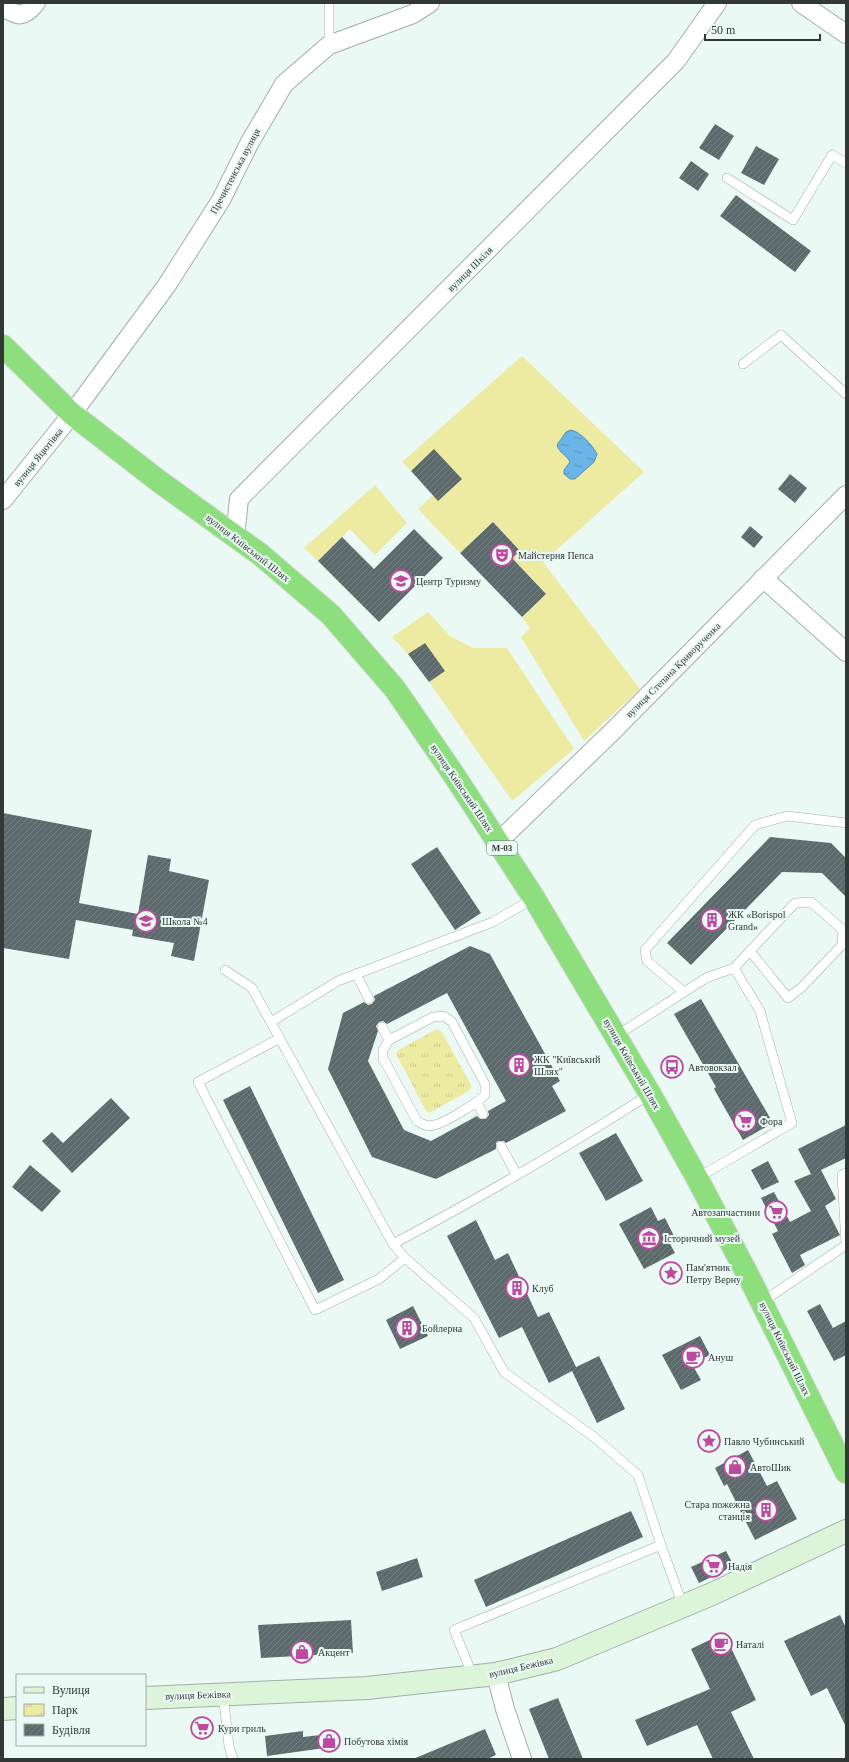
<svg xmlns="http://www.w3.org/2000/svg" width="849" height="1762" font-family="Georgia,serif">
<style>
.grass{fill:#edeba2}
.park{fill:url(#park-tufts)}
.water{fill:url(#water-ripples);stroke:#5890b3}
.building{fill:url(#building-hatch);fill-rule:evenodd}
.lines{fill:none;stroke-linecap:round;stroke-linejoin:round}
.lane-casing{stroke:#a1aeaa;stroke-width:10}
.street-casing{stroke:#a1aeaa;stroke-width:20}
.secondary-casing{stroke:#a1aeaa;stroke-width:24}
.highway-casing{stroke:#d6d7d7;stroke-width:24}
.lane{stroke:#fff;stroke-width:9}
.street{stroke:#fff;stroke-width:18}
.secondary{stroke:#dcf5d8;stroke-width:22}
.highway{stroke:#8cdf7c;stroke-width:22}
.labels{text-anchor:middle;dominant-baseline:central;stroke-width:4;stroke-linejoin:round;paint-order:stroke}
.shield{fill:#ebf9f4;stroke:#6a726f;stroke-width:1}
.shield-label{font-size:9px;font-weight:bold;fill:#323836}
.street-label{font-size:10px;fill:#323836;stroke:#ebf9f4}
.poi-label{font-size:10px;fill:#323836;stroke:#ebf9f4;text-anchor:start}
</style>
<defs>
<pattern id="park-tufts" width="24" height="20" patternUnits="userSpaceOnUse"><rect width="24" height="20" fill="#edeba2"/><path d="M3 7l-1-3M5 7V3M7 7l1-3M15 17l-1-3M17 17v-4M19 17l1-3" fill="none" stroke="#ccca8c"/></pattern>
<pattern id="water-ripples" width="26" height="14" patternUnits="userSpaceOnUse"><rect width="26" height="14" fill="#69b5e8"/><path d="M2 4q2-2 4 0t4 0M15 11q2-2 4 0t4 0" fill="none" stroke="#5794bd"/></pattern>
<pattern id="building-hatch" width="6" height="6" patternUnits="userSpaceOnUse"><rect width="6" height="6" fill="#5d6a6c"/><path d="M-1 1l2-2M0 6l6-6M5 7l2-2" fill="none" stroke="#768082"/></pattern>
</defs>
<rect width="100%" height="100%" fill="#ebf9f4"/>
<!-- grass -->
<path class="grass" d="M522 356 644 472 543 562 640 689 584 741 521 637 530 628 522 617 546 594 512 558 520 551 493 522 460 553 418 509 433 495 462 479 434 450 411 471 402 462Z
M375 485 407 523 375 555 350 529 318 561 304 548Z
M428 612 450 636 473 648H507L574 749 512 801 429 682 408 654 392 637Z"/>
<!-- park -->
<path class="park" d="M435 1030H439L442 1032 471 1085V1088L469 1091 429 1113 426 1111 396 1054 397 1051Z"/>
<!-- water -->
<path class="water" d="M571 430C581 432 593 446 597 454L594 462 575 479H570L564 474V470L570 462C567 455 559 453 557 445L566 432Z"/>
<!-- building -->
<path class="building" d="M715 124 734 136 719 160 699 148Z
M756 146 779 159 764 185 741 173Z
M691 161 709 174 698 191 679 178Z
M736 195 811 251 795 272 720 216Z
M434 449 462 479 438 501 411 471Z
M790 474 807 488 795 503 778 489Z
M493 522 520 551 512 558 546 594 522 617 460 553Z
M750 526 763 537 754 548 741 537Z
M414 529 443 558 379 622 318 561 342 537 374 569Z
M425 643 445 671 429 682 408 654Z
M3 813 92 830 79 903 138 914 148 855 171 859 169 871 209 880 194 961 171 956 174 943 132 936 133 930 76 920 69 959 3 948Z
M770 837 831 843 846 858V897L822 873 782 872 691 965 667 943Z
M437 847 481 913 455 930 411 864Z
M470 946 490 954 560 1081 552 1086 566 1111 506 1143 504 1141H498L496 1143V1149L436 1179 372 1157 328 1069 343 1013 364 1002 368 1005 372 1004 375 1000 374 996ZM447 993 506 1101 488 1111 489 1115 486 1119H480L477 1116 431 1141 404 1130 368 1061 378 1031 376 1026 379 1022 383 1021 387 1024Z
M701 999 773 1123 743 1140 714 1089 716 1087 674 1014Z
M250 1086 344 1280 318 1293 223 1100Z
M111 1098 130 1118 72 1173 42 1141 52 1132 63 1143Z
M846 1125V1158L821 1170 836 1199 825 1206 840 1235 800 1255 805 1265 792 1273 772 1234 778 1231 761 1198 774 1192 790 1222 811 1211 794 1181 811 1174 798 1149Z
M616 1133 643 1181 606 1201 579 1153Z
M768 1161 779 1182 762 1190 751 1170Z
M30 1165 61 1191 42 1212 12 1187Z
M651 1207 658 1221 665 1218 674 1236 668 1240 675 1253 644 1269 619 1224Z
M476 1220 495 1260 508 1253 538 1317 549 1312 576 1367 599 1356 625 1409 597 1423 572 1371 549 1383 522 1327 499 1338 447 1236Z
M820 1304 833 1328 846 1321V1355L834 1361 807 1311Z
M413 1306 428 1336 400 1349 386 1320Z
M700 1336 710 1355 692 1364 701 1380 681 1390 662 1355Z
M748 1450 767 1486 777 1481 797 1519 755 1540 727 1484 724 1486 715 1468Z
M631 1511 643 1537 486 1607 474 1580Z
M726 1551 734 1566 699 1583 691 1567Z
M417 1558 423 1577 382 1591 376 1572Z
M840 1615 846 1628V1727L827 1688 811 1696 784 1641Z
M351 1620 353 1653 261 1658 258 1625Z
M724 1633 756 1700 731 1712 754 1759H713L697 1725 647 1746 635 1720 710 1689 691 1649Z
M558 1698 583 1759H549L529 1709Z
M485 1729 496 1755 487 1759H413Z
M303 1731V1737L338 1733 339 1746 267 1756 265 1736Z"/>
<g class="lines">
<!-- lane casing -->
<g class="lane-casing">
<path id="lane" d="M329 3V45
M727 178 793 220 832 155 846 163
M743 364 781 335 846 394
M734 968 795 903 811 902 843 930 842 945 802 987 788 998 750 951
M225 970 252 988 393 1244 405 1258 474 1318 504 1372 594 1437 638 1475 662 1548 683 1606
M356 974 369 999
M684 992 647 961 645 950 755 825 787 816 846 823
M444 1016 452 1022 485 1084V1095C477 1103 445 1123 434 1125 427 1127 422 1124 417 1121L383 1058V1050L389 1040 433 1017Z
M271 1022 338 981 493 922 534 898
M382 1027 389 1040
M616 1036 706 978 734 968 760 1011 792 1123 697 1178
M280 1038 198 1082 315 1310 379 1279 405 1258
M477 1103 483 1114
M501 1146 517 1175
M846 1173 842 1175 846 1243
M393 1244C481 1197 566 1148 650 1094
M762 1302 846 1245
M473 1676 454 1630 661 1545
M223 1694 229 1746 233 1759"/>
</g>
<!-- street casing -->
<g class="street-casing">
<path id="street" d="M801 3 846 34
M3 7C18 17 24 18 36 3
M3 500 72 414 167 285 221 200 250 142 284 84 329 45 413 14 430 3
M235 537 239 499 676 61 717 3
M763 578 846 652
M498 842 614 730 846 495
M496 1674 505 1709 522 1759"/>
</g>
<!-- secondary casing -->
<g class="secondary-casing">
<path id="secondary" d="M145 1698 367 1688 496 1674 557 1659 712 1594 846 1531
M3 1709 17 1708"/>
</g>
<!-- highway casing -->
<g class="highway-casing">
<path id="highway" d="M3 346 72 414 160 482 261 555 331 615 395 689 454 775 534 898 650 1094 697 1178 751 1281 846 1472"/>
</g>
<!-- lane -->
<use href="#lane" class="lane"/>
<!-- street -->
<use href="#street" class="street"/>
<!-- secondary -->
<use href="#secondary" class="secondary"/>
<!-- highway -->
<use href="#highway" class="highway"/>
</g>
<!-- icons -->
<defs>
<g id="theatre-ring" transform="scale(1.15)"><circle r="9.5" fill="#ebf9f4" stroke="#be49a1" stroke-width="1.5"/><path d="M-5-5.5Q0-4 5-5.5V0Q5 5 0 6Q-5 5-5 0ZM-3.3-2.5H-1v1.5H-3.3ZM1-2.5H3.3v1.5H1ZM-2.8 1Q0 5.5 2.8 1Z" fill="#be49a1"/></g>
<g id="school-ring" transform="scale(1.15)"><circle r="9.5" fill="#ebf9f4" stroke="#be49a1" stroke-width="1.5"/><path d="M0-5L7-2L0 1L-7-2ZM-4 1L0 2.5L4 1V4Q0 6-4 4Z" fill="#be49a1"/></g>
<g id="building-ring" transform="scale(1.15)"><circle r="9.5" fill="#ebf9f4" stroke="#be49a1" stroke-width="1.5"/><path d="M-4-6H4V6H1V3H-1V6H-4ZM-2.5-4.3h1.7v1.8h-1.7ZM.8-4.3h1.7v1.8H.8ZM-2.5-1h1.7V.8h-1.7ZM.8-1h1.7V.8H.8Z" fill="#be49a1"/></g>
<g id="bus-ring" transform="scale(1.15)"><circle r="9.5" fill="#ebf9f4" stroke="#be49a1" stroke-width="1.5"/><path d="M-5-6H5V4H4V6H2V4H-2V6H-4V4H-5ZM-3.5-4V0h7V-4ZM-3.5 1.2v1.5H-2V1.2ZM2 1.2v1.5H3.5V1.2Z" fill="#be49a1"/></g>
<g id="supermarket-ring" transform="scale(1.15)"><circle r="9.5" fill="#ebf9f4" stroke="#be49a1" stroke-width="1.5"/><path d="M-6-5.5h2.5l.6 2H6L4.5 2H-2.5L-4.4-4H-6ZM-1.5 3.2a1.3 1.3 0 1 0 .1 0ZM3 3.2a1.3 1.3 0 1 0 .1 0Z" fill="#be49a1"/></g>
<g id="museum-ring" transform="scale(1.15)"><circle r="9.5" fill="#ebf9f4" stroke="#be49a1" stroke-width="1.5"/><path d="M0-6L6-3V-2H-6V-3ZM-5-1h2V3h-2ZM-1-1h2V3h-2ZM3-1h2V3H3ZM-6 4H6V6H-6Z" fill="#be49a1"/></g>
<g id="sight-ring" transform="scale(1.15)"><circle r="9.5" fill="#ebf9f4" stroke="#be49a1" stroke-width="1.5"/><path d="M0-6L1.8-2.2L6-1.7L2.9 1.2L3.7 5.4L0 3.3L-3.7 5.4L-2.9 1.2L-6-1.7L-1.8-2.2Z" fill="#be49a1"/></g>
<g id="cafe-ring" transform="scale(1.15)"><circle r="9.5" fill="#ebf9f4" stroke="#be49a1" stroke-width="1.5"/><path d="M-5.5-4.5H6V0H3Q3 3.5 0 3.5H-2.5Q-5.5 3.5-5.5 0ZM3-3.2v2h1.7v-2ZM-6 4.5H4V6H-6Z" fill="#be49a1"/></g>
<g id="shop-ring" transform="scale(1.15)"><circle r="9.5" fill="#ebf9f4" stroke="#be49a1" stroke-width="1.5"/><path d="M-5-2.5h2.3a2.7 3.5 0 0 1 5.4 0H5L5.5 6h-11ZM-1.5-2.5h3a1.5 2.3 0 0 0-3 0Z" fill="#be49a1"/></g>
</defs>
<g fill-rule="evenodd">
<use href="#theatre-ring" x="502" y="555"/>
<use href="#school-ring" x="401" y="581"/>
<use href="#building-ring" x="712" y="920"/>
<use href="#school-ring" x="146" y="921"/>
<use href="#building-ring" x="519" y="1065"/>
<use href="#bus-ring" x="672" y="1067"/>
<use href="#supermarket-ring" x="745" y="1121"/>
<use href="#supermarket-ring" x="776" y="1212"/>
<use href="#museum-ring" x="649" y="1238"/>
<use href="#sight-ring" x="671" y="1273"/>
<use href="#building-ring" x="517" y="1288"/>
<use href="#building-ring" x="407" y="1328"/>
<use href="#cafe-ring" x="693" y="1357"/>
<use href="#sight-ring" x="709" y="1441"/>
<use href="#shop-ring" x="735" y="1467"/>
<use href="#building-ring" x="766" y="1510"/>
<use href="#supermarket-ring" x="713" y="1566"/>
<use href="#cafe-ring" x="721" y="1644"/>
<use href="#shop-ring" x="302" y="1652"/>
<use href="#supermarket-ring" x="202" y="1728"/>
<use href="#shop-ring" x="329" y="1741"/>
</g>
<g class="labels">
<!-- shield labels -->
<rect class="shield" x="487" y="841" width="30" height="14" rx="3"/>
<g class="shield-label">
<text x="502" y="848">М-03</text>
</g>
<!-- street labels -->
<g class="street-label">
<text transform="translate(235 171) rotate(-62)">Пречистенська вулиця</text>
<text transform="translate(470 269) rotate(-45)">вулиця Шкіля</text>
<text transform="translate(38 457) rotate(-51)">вулиця Яцютівка</text>
<text transform="translate(248 548) rotate(38)">вулиця Київський Шлях</text>
<text transform="translate(673 670) rotate(-45)">вулиця Степана Криворученка</text>
<text transform="translate(462 788) rotate(56)">вулиця Київський Шлях</text>
<text transform="translate(632 1064) rotate(60)">вулиця Київський Шлях</text>
<text transform="translate(785 1349) rotate(64)">вулиця Київський Шлях</text>
<text transform="translate(521 1667) rotate(-13)">вулиця Бежівка</text>
<text transform="translate(198 1695) rotate(-2)">вулиця Бежівка</text>
</g>
<!-- poi labels -->
<g class="poi-label">
<text x="518" y="555">Майстерня Пепса</text>
<text x="416" y="581">Центр Туризму</text>
<text x="728" y="914">ЖК «Borispol<tspan x="728" dy="12">Grand»</tspan></text>
<text x="162" y="921">Школа №4</text>
<text x="534" y="1059">ЖК "Київський<tspan x="534" dy="12">Шлях"</tspan></text>
<text x="688" y="1067">Автовокзал</text>
<text x="760" y="1121">Фора</text>
<text x="760" y="1212" text-anchor="end">Автозапчастини</text>
<text x="664" y="1238">Історичний музей</text>
<text x="686" y="1267">Пам'ятник<tspan x="686" dy="12">Петру Верну</tspan></text>
<text x="532" y="1288">Клуб</text>
<text x="422" y="1328">Бойлерна</text>
<text x="708" y="1357">Ануш</text>
<text x="724" y="1441">Павло Чубинський</text>
<text x="750" y="1467">АвтоШик</text>
<text x="750" y="1504" text-anchor="end">Стара пожежна<tspan x="750" dy="12">станція</tspan></text>
<text x="728" y="1566">Надія</text>
<text x="736" y="1644">Наталі</text>
<text x="318" y="1652">Акцент</text>
<text x="218" y="1728">Кури гриль</text>
<text x="344" y="1741">Побутова хімія</text>
</g>
</g>
<!-- border -->
<rect width="849" height="1762" fill="none" stroke="#323836" stroke-width="8"/>
<!-- legend -->
<rect x="16" y="1674" width="130" height="72" fill="#ebf9f4" stroke="#a1aca8"/>
<rect x="24" y="1687" width="20" height="6" fill="#dcf5d8" stroke="#a1aca8"/>
<text x="52" y="1694" font-size="12" fill="#323836">Вулиця</text>
<rect x="24" y="1704" width="20" height="12" fill="url(#park-tufts)" stroke="#a1aca8"/>
<text x="52" y="1714" font-size="12" fill="#323836">Парк</text>
<rect x="24" y="1724" width="20" height="12" fill="url(#building-hatch)" stroke="#a1aca8"/>
<text x="52" y="1734" font-size="12" fill="#323836">Будівля</text>
<!-- scale -->
<path d="M705 34v6h115v-6" fill="none" stroke="#323836" stroke-width="2"/>
<text x="711" y="34" font-size="12" fill="#323836" stroke="#ebf9f4" stroke-width="3" paint-order="stroke">50 m</text>
</svg>
